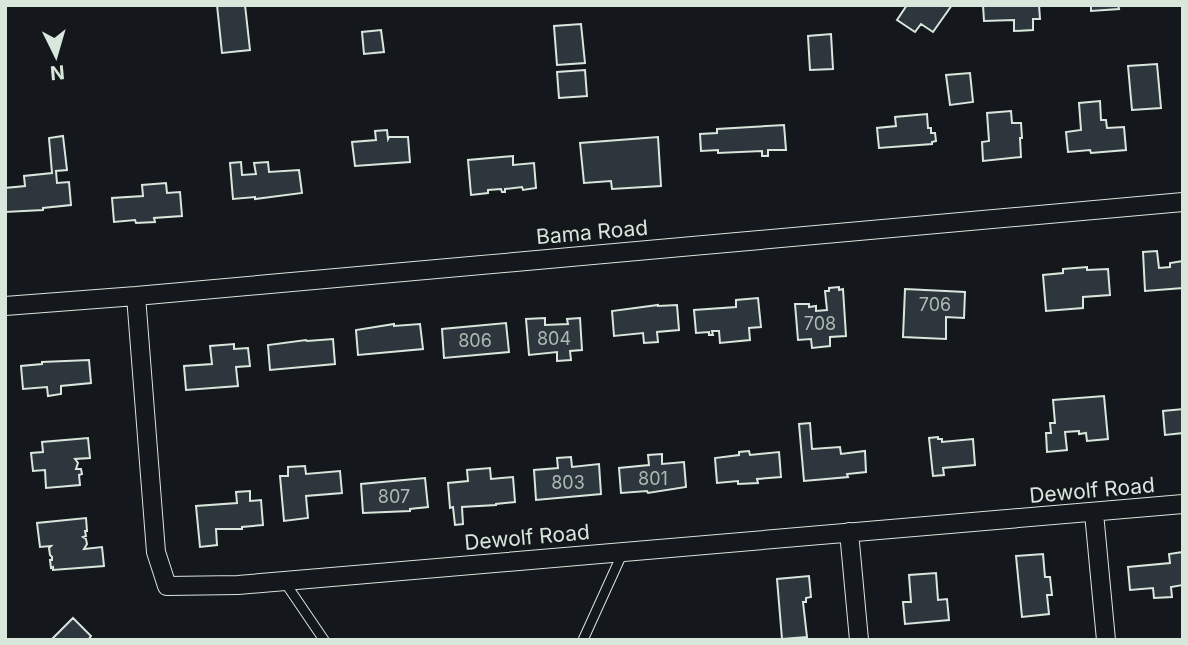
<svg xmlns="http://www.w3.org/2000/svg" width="1188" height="645" font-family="Inter,sans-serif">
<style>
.building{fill:#2c363c;stroke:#d8e6dc;stroke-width:2}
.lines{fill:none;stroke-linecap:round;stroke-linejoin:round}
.service-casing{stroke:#d8e6dc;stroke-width:11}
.minor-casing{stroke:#d8e6dc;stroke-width:20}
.service{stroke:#14181c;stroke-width:9}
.minor{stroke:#14181c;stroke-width:18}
.labels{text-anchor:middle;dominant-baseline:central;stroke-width:5;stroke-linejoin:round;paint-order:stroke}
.number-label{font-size:18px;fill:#adbab4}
.street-label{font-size:21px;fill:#d8e6dc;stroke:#14181c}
</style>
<rect width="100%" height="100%" fill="#14181c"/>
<!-- building -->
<path class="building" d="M217 5H245L250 50 222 53Z
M907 5H952L933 32 921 24 915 32 897 20Z
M983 5H1039L1040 19H1033V30L1014 31V20L984 21Z
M1091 5H1118L1119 9 1091 11Z
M581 24 585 63 557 65 554 26Z
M381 30 384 52 364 54 362 32Z
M831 34 833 69 810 70 808 36Z
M1157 64 1161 108 1132 110 1128 66Z
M585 70 587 96 559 98 557 72Z
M970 73 973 102 950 105 946 75Z
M1100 101 1101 120H1106L1107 128 1124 127 1126 150 1091 153 1090 150 1068 152 1066 132 1081 130 1079 103Z
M1011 111 1012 123H1021L1022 138H1020L1021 157 983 161 982 142 989 141 987 113Z
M927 114 928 128H931V133H935L936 141 932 142V144L879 148 877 128 896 126 895 117Z
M784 125 786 150H768V156H762V151L718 153V150L701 151 700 134 717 133V129Z
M387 130 388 139 389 137H408L410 162 355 166 352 142 376 140 375 131Z
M63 136 67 170 56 171 57 183 69 182 71 205 43 208V210L5 212V188L25 186 24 176 52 173 49 138Z
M658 137 661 186 612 189 611 181 584 183 580 143Z
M513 156V165L534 163 536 188 523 190 522 187 505 189V192H502L501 189 488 190V193L471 195 468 160Z
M241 162 242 175 256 174 254 163 268 162 269 172 299 170 302 193 255 199V197L233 199 230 163Z
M166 183 167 193 180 192 182 216 154 218 155 222 136 223 135 220 114 222 112 198 143 196 142 185Z
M1157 251 1159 268 1170 267V263L1183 261V288L1145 291 1143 252Z
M1087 267V270L1108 269 1110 295 1083 297V308L1046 311 1043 275 1063 273V269Z
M839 287V290L843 289 846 336 830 337V346L812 348 811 339 798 340 795 304H809V307L816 306V311L827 310 825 291H829V288Z
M905 289 965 292 964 318 946 317V339L903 337Z
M758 298 761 327 749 328 750 340 720 343 719 331H712L713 335H709V332L696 333 694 310 736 307V300Z
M658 305V306L677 305 679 330 657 332 658 342 644 343 643 333 614 336 612 311Z
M545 318V325L568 324 567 319 580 318 582 350 570 351 571 360 557 361V352L529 355 526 319Z
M506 323 509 352 444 358 442 329Z
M394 324V326L420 324 423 349 358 355 356 330Z
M333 339 335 364 270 370 268 345 306 340 307 341Z
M234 344V349L248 348 250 366 236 367 238 386 186 390 184 366 212 364 210 346Z
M89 360 91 383 61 386V394L48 396 47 387 23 389 21 366 42 364V362Z
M1104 396 1108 439 1087 441 1086 433 1079 434V431L1065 432 1067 450 1047 452 1046 433H1051L1050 423H1055L1053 400Z
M1183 409V433L1165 435 1163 411Z
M810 423 812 449 840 447 841 454 865 451 866 472 847 474 848 477 804 481 799 424Z
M938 437V439H942V442L973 439 975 465 943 468 944 475 933 476 929 438Z
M88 438 90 458 75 459 78 463 76 469H81L82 474 79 475 80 485 46 488 45 470 33 471 31 453 43 452 42 442Z
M749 451 750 455 779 452 781 477 757 479 758 483 738 484V481L717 483 715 458 739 455V452Z
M662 454V464L684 462 686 487 648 493 647 491 621 493 619 468 649 465 648 455Z
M571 457 572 467 599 464 601 494 536 500 534 470 558 468 557 458Z
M305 466 306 474 340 471 342 493 306 496 308 518 284 521 280 476H288V467Z
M490 468 491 479 513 477 515 502 496 504V505L462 507 463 524 455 525 453 507 450 508 448 483 468 481 467 470Z
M425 478 428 507 410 509V511L363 513 361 484Z
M250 491V501L261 500 263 525 242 527V529H216L217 545 200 547 196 506 237 503 236 492Z
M86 518 87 531H85L86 536 83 537 86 539 87 544 84 549 102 547 104 566 53 570V567L51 568 50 560H52V557L50 555 49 548 51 546 40 547 37 523Z
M1183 552V585L1171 587 1172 597 1154 598 1153 588 1130 590 1128 567 1170 563 1169 554Z
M1043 554 1045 577H1050L1052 595H1047L1049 614 1022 617 1016 556Z
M936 573 938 600 947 599 949 620 905 624 903 602H911L909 575Z
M809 576 811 597 806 598V602H803L807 637 782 639 777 579Z
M73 618 91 636 88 640H51Z"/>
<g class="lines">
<!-- service casing -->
<g class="service-casing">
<path id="service" d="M284 581 324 640
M583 640 623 552"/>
</g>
<!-- minor casing -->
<g class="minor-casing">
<path id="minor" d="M136 296 156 552 167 586 238 585 1183 504
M5 306 136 296 1183 202
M1094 513 1106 640
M849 532 859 640"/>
</g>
<!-- service -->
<use href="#service" class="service"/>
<!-- minor -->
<use href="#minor" class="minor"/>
</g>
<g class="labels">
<!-- number labels -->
<g class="number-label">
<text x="935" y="304">706</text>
<text x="820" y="323">708</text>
<text x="554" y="338">804</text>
<text x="475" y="340">806</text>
<text x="653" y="478">801</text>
<text x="568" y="482">803</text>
<text x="394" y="496">807</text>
</g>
<!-- street labels -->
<g class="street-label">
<text transform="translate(592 232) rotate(-5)">Bama Road</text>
<text transform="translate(1092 490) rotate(-5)">Dewolf Road</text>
<text transform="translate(527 537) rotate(-5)">Dewolf Road</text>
</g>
</g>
<!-- border -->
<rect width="1188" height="645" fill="none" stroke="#d8e6dc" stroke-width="14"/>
<!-- north arrow -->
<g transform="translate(56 56) rotate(175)" stroke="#14181c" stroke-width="5" paint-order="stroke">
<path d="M0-5L12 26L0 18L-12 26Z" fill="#d8e6dc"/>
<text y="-10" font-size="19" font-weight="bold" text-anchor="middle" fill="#d8e6dc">N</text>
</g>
</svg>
